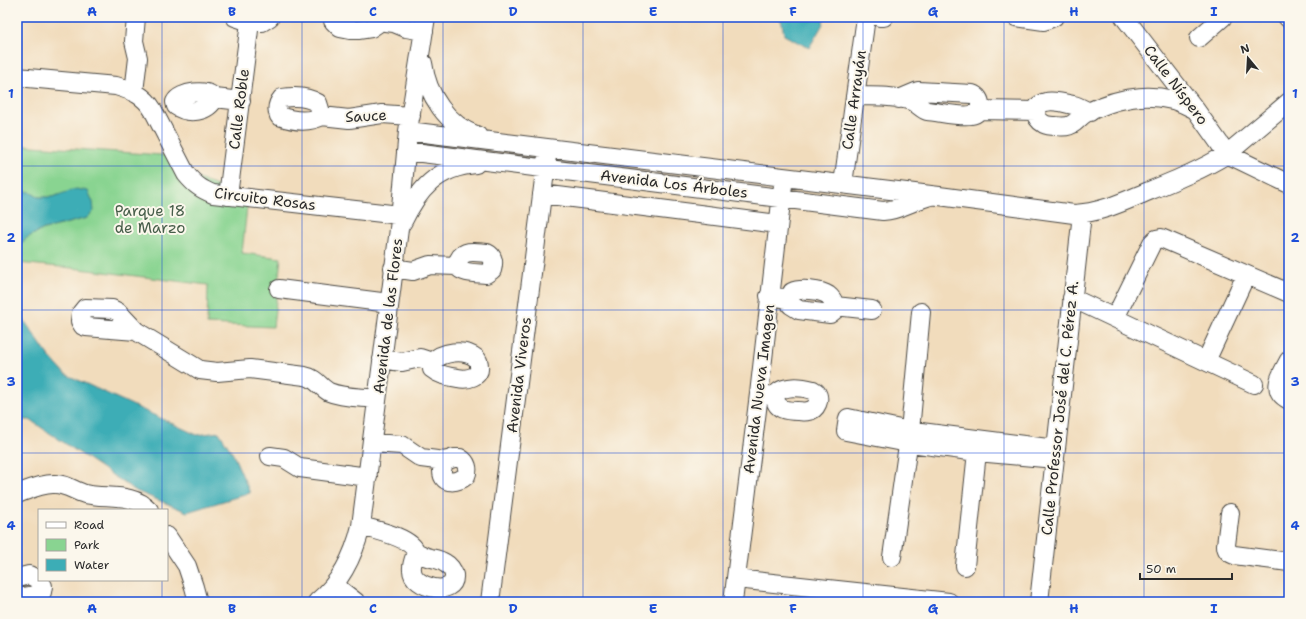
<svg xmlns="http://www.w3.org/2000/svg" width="1306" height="619" font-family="'Shantell Sans',sans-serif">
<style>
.green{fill:#89d491;stroke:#5a805e}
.water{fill:#3cadb6;stroke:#346c70}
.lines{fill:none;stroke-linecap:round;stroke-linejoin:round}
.minor-casing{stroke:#494641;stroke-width:20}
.minor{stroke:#fff;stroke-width:18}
.grid{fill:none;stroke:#1d4ed8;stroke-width:1;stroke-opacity:0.55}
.labels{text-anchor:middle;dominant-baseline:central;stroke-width:4;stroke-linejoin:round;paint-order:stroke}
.street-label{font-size:15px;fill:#2b2b2b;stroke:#fbf7ec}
.park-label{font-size:15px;fill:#475e4a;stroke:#fbf7ec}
.neatline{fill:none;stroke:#1d4ed8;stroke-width:1.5}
.grid-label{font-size:13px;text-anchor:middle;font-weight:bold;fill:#1d4ed8}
</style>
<rect width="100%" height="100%" fill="#fbf7ec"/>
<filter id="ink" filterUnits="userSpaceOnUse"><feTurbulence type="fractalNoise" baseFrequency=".025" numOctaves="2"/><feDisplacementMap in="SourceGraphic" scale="8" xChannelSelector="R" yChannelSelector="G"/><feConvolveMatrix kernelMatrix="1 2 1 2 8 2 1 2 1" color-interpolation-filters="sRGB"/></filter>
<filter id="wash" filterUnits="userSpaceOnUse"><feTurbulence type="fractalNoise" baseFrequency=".012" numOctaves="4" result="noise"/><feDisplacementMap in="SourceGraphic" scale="16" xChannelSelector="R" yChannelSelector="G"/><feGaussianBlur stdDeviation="0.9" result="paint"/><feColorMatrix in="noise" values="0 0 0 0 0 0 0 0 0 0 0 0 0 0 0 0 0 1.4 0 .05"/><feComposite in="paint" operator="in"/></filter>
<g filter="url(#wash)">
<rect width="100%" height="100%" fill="#f1dcbc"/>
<!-- green -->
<path class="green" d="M17 145 176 156 186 174 248 198 242 253 281 258 273 327 207 324 208 285 72 268 17 263V247L28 237 44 229 64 224 87 218 52 197H38L30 192 24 191 17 186Z"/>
<!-- water -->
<path class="water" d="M779 17H825L823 24 809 48 784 35 782 23Z
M17 186 24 191 30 192 38 197H52L76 189 88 191 93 202 94 211 87 218 64 224 44 229 28 237 17 247Z
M17 310 48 355 65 374 197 435 219 432 233 454 250 493 187 512 136 491 30 420H17Z"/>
</g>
<g filter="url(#ink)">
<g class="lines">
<!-- minor casing -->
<g class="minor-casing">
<path id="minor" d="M333 17V21L340 28 350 30H358L371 28 377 24 381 19
M380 17 381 19 385 22 394 23 406 28 424 31
M879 17H884
M1016 17 1044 21 1054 17
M1124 17 1195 109 1227 154 1289 184
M1287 17 1289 19
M250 22H262L270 17
M1199 38 1223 17
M423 63C427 95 447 125 478 136
M17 77 116 86C133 91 144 95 153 110L186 174C195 185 201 189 213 194L400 215
M134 92 138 58 134 41 136 17
M855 96C872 97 894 95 911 101 917 103 921 109 927 111 939 112 959 117 971 115 983 114 983 97 972 94L918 91 899 99
M215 98C208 112 189 115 176 106L175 102C180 92 208 88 215 98L241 101
M980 110 1036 111
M1090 112C1084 110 1079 106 1073 105 1065 103 1053 100 1046 102 1032 105 1034 119 1044 124 1048 126 1052 126 1056 126 1062 127 1069 127 1074 123 1078 120 1081 116 1086 113 1120 96 1159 89 1194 109
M322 116C309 123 293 121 279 116 276 109 277 104 282 98 294 96 307 96 318 103L322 116 349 119 382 114 411 116
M408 131 939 196 1074 214C1101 213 1125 201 1149 191 1176 180 1203 169 1227 154L1289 102
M406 151 883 211C901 210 913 200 931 196
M843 184 866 17
M542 194 778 224
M228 196 250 22 235 17
M402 223C418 190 437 167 476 164
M393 268 413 271 430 265 457 266C462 274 477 273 486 274L492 270C494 263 494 256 487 253 473 252 460 248 457 266
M279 289 389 303
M769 296 790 299 792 292C800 288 821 290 828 295 832 298 834 302 835 306L872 310
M1072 298 1254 384
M790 299 791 305 799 310 830 314 835 310V306
M1115 318 1152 243 1156 239 1161 238 1289 293
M136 331 86 327 83 326 80 321 81 313 85 308 112 309 118 312 136 331 200 370 217 372 250 369 305 376C316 378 320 387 329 392 343 398 362 397 377 399
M382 359 402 362 420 358 432 362V369C439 375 449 377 458 378 467 380 481 377 479 366 479 363 478 360 476 358 464 348 442 352 432 362
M1289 360C1282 374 1269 390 1289 400
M1206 361 1246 275
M759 394 775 396C782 384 802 387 813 390L816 392C821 399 817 410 808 411 805 412 801 411 798 411 787 411 775 410 775 396
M372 443 402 445 421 458 445 461 454 458H460C467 462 469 469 466 476 459 482 442 486 442 471 442 468 444 464 445 461
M270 456 284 458 300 468 368 477
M1055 459 977 452 903 442 846 431 848 418 905 430 1056 449
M17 494C28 490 41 484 53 484 65 483 74 491 85 494 106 499 133 492 149 510
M1230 513 1226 545C1226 550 1229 553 1234 555L1289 562
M361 526C375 530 411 537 416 552 415 557 411 564 412 570 412 588 456 598 454 575 453 570 449 565 445 563 441 560 436 559 431 558 425 557 421 554 416 552
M167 536 187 566 194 587 198 602
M892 557 910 431 921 312
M965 566 977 452
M17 578 29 575 39 580
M736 579 949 602
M334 585 356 602
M17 598 37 595
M39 602 37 595 42 592 43 586 39 580
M317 602C341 582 354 556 361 526L399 229 408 131 426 17
M490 602 547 156
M733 602 759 394 783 185
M1039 602 1082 214"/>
</g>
<!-- minor -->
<use href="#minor" class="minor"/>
</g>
</g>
<!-- grid -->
<path class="grid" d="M162 17V510M302 17V602M443 17V602M583 17V602M723 17V602M863 17V602M1004 17V602M1144 17V602M17 166H1289M17 310H1289M17 453H1289M162 580V602"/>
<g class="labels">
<!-- street labels -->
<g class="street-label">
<text transform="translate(1176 85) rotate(53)">Calle Níspero</text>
<text transform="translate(854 100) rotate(-82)">Calle Arrayán</text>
<text transform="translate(239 109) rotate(-83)">Calle Roble</text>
<text transform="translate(366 116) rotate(-3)">Sauce</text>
<text transform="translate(674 184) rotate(7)">Avenida Los Árboles</text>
<text transform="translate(265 199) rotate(7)">Circuito Rosas</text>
<text transform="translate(388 316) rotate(-83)">Avenida de las Flores</text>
<text transform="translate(519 375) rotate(-83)">Avenida Viveros</text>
<text transform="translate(759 389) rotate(-83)">Avenida Nueva Imagen</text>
<text transform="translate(1060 408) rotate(-84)">Calle Professor José del C. Pérez A.</text>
</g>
<!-- park labels -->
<g class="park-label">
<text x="150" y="211">Parque 18<tspan x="150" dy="17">de Marzo</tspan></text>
</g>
</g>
<!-- margin -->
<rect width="1306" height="619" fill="none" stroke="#fbf7ec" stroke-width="44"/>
<!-- legend -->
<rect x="38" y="509" width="130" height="72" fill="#fbf7ec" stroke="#a8a59f"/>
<rect x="46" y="522" width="20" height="6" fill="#ffffff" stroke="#a8a59f"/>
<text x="74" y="529" font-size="12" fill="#2b2b2b">Road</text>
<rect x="46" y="539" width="20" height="12" fill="#89d491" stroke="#a8a59f"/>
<text x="74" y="549" font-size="12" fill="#2b2b2b">Park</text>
<rect x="46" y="559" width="20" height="12" fill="#3cadb6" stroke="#a8a59f"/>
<text x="74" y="569" font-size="12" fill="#2b2b2b">Water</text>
<!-- north arrow -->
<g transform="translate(1248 58) rotate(342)" stroke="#fbf7ec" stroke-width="3" paint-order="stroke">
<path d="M0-3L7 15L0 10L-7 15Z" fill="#2b2b2b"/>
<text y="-6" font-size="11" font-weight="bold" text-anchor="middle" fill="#2b2b2b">N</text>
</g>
<!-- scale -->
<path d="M1140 573v6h92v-6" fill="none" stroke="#2b2b2b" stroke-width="2"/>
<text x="1146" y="573" font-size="12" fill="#2b2b2b" stroke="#fbf7ec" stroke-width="3" paint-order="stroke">50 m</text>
<rect x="22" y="22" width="1262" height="575" class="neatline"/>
<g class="grid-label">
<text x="92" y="16">A</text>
<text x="232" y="16">B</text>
<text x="373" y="16">C</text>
<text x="513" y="16">D</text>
<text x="653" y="16">E</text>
<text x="793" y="16">F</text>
<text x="933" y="16">G</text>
<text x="1074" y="16">H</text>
<text x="1214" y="16">I</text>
<text x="11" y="98">1</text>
<text x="1295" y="98">1</text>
<text x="11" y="242">2</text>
<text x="1295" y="242">2</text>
<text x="11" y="386">3</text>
<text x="1295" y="386">3</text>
<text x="11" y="530">4</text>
<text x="1295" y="530">4</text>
<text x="92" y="613">A</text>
<text x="232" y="613">B</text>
<text x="373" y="613">C</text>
<text x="513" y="613">D</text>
<text x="653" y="613">E</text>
<text x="793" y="613">F</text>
<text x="933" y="613">G</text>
<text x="1074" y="613">H</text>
<text x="1214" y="613">I</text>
</g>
</svg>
